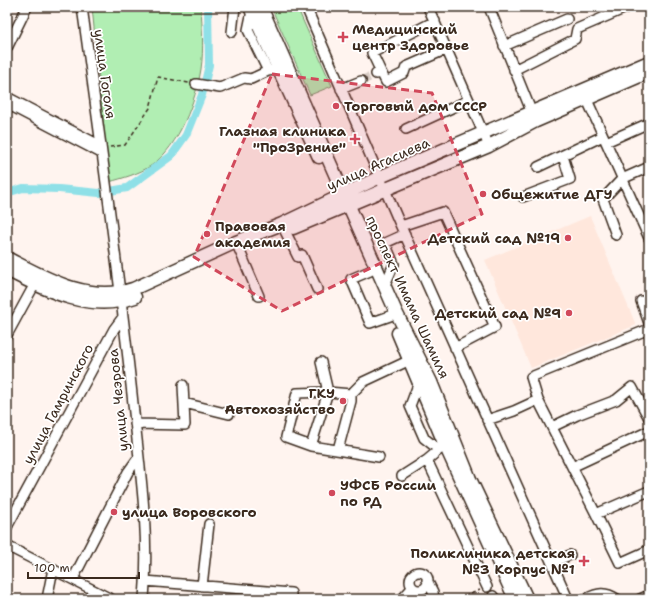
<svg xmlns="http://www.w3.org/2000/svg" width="656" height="606" font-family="'Shantell Sans',sans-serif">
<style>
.built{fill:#ffe7dc}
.green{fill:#b1eeb3;stroke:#768c68}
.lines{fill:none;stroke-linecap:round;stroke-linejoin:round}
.canal{stroke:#8fe0e7;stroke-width:8}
.minor-tunnel{stroke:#d8ccc5;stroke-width:9;stroke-dasharray:9 4.5;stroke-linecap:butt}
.minor-casing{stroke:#3b2a1e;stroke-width:12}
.major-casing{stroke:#3b2a1e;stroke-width:15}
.path{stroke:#3b2a1e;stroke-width:1.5;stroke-dasharray:4 3;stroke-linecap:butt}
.minor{stroke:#fff;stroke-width:9}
.major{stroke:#fff;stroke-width:12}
.marked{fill:#d1495b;fill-opacity:0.2;stroke:#d1495b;stroke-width:3;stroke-dasharray:8 5;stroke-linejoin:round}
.poi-dot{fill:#d1495b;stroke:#fff;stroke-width:1.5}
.labels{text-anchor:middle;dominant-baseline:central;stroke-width:3.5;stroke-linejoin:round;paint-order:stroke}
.poi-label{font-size:14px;font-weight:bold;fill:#3b2a1e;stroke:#fff;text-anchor:start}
.street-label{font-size:14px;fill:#3b2a1e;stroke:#fff}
</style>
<rect width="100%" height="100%" fill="#fff4ef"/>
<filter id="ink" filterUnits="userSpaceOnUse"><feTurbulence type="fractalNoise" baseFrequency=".025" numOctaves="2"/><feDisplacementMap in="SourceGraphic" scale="8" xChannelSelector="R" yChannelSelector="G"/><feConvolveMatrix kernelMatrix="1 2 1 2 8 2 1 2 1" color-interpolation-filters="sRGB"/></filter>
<g filter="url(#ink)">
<!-- built -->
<path class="built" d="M590 216 636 325 531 368 485 260Z"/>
<!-- green -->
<path class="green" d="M92 7H201C202 27 204 49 201 69 196 100 179 146 152 165 139 174 123 178 109 182Z
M271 7H297L332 86 310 95Z"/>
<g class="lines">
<!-- canal -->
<path class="canal" d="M7 193 23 188 59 189 99 193 127 188 171 156 186 135 202 95 209 65 208 7"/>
<!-- minor-tunnel -->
<path class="minor-tunnel" d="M361 81 376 74"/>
<!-- minor casing -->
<g class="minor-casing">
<path id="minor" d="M82 7C100 136 118 265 132 394 139 463 150 530 144 599
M306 7 399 222 568 599
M428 7 489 146
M489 7 534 118
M252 11 248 30 268 71 274 70
M232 32 235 7
M504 46 567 19
M7 48 27 7
M514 70 575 39 577 29 628 7
M381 72 386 82 404 73 406 67 447 49
M376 74 381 72 372 53 435 21
M196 84 220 88 244 78 251 79 268 71
M341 89 361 81
M584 93 649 238
M7 97 101 146
M7 104 101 153
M406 129 469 100
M606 142 649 123
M538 167 603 136
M523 197 570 179 563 156
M401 226 443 212 495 327 455 348
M285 231 298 257 302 255 317 289
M616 235 603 199 622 179 649 167
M236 242 259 296
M370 271 351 279 370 323 390 316
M385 285 394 264 385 243 405 234
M641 301 649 323
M7 335 37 280
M419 382 410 406 424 438 438 449
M538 400 531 377 649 329
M184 403 229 414
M487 420 514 411 538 400 596 514 649 491
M135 424 185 425 183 385
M552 427 577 415 616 400 632 387 649 418
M445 445 427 460 487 587
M311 446 286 437 297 393 328 392 321 362
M343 451 311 446 328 392 351 394
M379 457 343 451 339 446 351 401V394L363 382 410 360
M572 467 649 431
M402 476 427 460
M596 514 620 563 649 550
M7 527 114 329 123 317
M7 546 111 599
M552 563 570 555
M410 581a9 9 0 1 1 18 0a9 9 0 1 1-18 0Z
M73 579 128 472 138 458
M427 580 433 592 434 599
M145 581 291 593V599
M202 586 209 524
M415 590 423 599
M493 596 495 599
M47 599 53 569
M402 599 412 588
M585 599C598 593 605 591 617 599
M640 599 649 595"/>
</g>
<!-- major casing -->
<g class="major-casing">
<path id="major" d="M250 7 319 157
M261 7 396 312 431 382 470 479 527 599
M293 228 489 146 536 121 649 72
M7 258C46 278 87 303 133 289L236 242 282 224 380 177 649 62
M7 270C47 291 90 313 135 297
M398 333 445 445 515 599"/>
</g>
<!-- path -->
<path class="path" d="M110 147 125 145 150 108 158 77 189 83
M458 599 480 590"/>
<!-- minor -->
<use href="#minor" class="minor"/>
<!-- major -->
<use href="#major" class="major"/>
</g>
</g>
<!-- marked area -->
<path class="marked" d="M272 74 432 93 482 214 282 311 194 257Z"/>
<!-- markers -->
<g class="poi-dot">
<path d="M341 31h4v4h4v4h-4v4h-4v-4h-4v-4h4z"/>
<circle cx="336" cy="106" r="4"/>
<path d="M353 133h4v4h4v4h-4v4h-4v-4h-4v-4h4z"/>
<circle cx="483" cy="194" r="4"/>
<circle cx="207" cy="234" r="4"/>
<circle cx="568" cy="238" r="4"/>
<circle cx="569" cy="313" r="4"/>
<circle cx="343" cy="401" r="4"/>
<circle cx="332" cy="493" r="4"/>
<circle cx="114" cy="512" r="4"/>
<path d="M582 555h4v4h4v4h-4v4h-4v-4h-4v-4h4z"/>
</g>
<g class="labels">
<!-- poi labels -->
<g class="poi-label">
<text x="352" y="29">Медицинский<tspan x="352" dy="16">центр Здоровье</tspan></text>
<text x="344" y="106">Торговый дом СССР</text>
<text x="346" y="131" text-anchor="end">Глазная клиника<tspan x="346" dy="16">"ПроЗрение"</tspan></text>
<text x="491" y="194">Общежитие ДГУ</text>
<text x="215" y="226">Правовая<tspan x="215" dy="16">академия</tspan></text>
<text x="560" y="238" text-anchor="end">Детский сад №19</text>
<text x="561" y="313" text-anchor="end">Детский сад №9</text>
<text x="335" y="393" text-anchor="end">ГКУ<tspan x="335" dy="16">Автохозяйство</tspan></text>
<text x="340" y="485">УФСБ России<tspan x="340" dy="16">по РД</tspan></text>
<text x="122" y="512">улица Воровского</text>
<text x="575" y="553" text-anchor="end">Поликлиника детская<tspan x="575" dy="16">№3 Корпус №1</tspan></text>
</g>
<!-- street labels -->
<g class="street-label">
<text transform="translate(105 74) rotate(82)">улица Гоголя</text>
<text transform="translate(378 164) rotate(-24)">улица Агасиева</text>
<text transform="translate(408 297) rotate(65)">проспект Имама Шамиля</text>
<text transform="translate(118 400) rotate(-96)">улица Чеэрова</text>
<text transform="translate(58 404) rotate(-62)">улица Гамринского</text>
</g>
</g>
<!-- margin -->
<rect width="656" height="606" fill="none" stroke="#fff" stroke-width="24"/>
<rect x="12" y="12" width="632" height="582" fill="none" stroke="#3b2a1e" stroke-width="1.5" filter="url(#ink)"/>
<!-- scale -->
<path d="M28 572v6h111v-6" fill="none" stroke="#3b2a1e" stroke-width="2"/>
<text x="34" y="572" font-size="12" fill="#3b2a1e" stroke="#ffffff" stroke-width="3" paint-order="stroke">100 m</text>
</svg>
